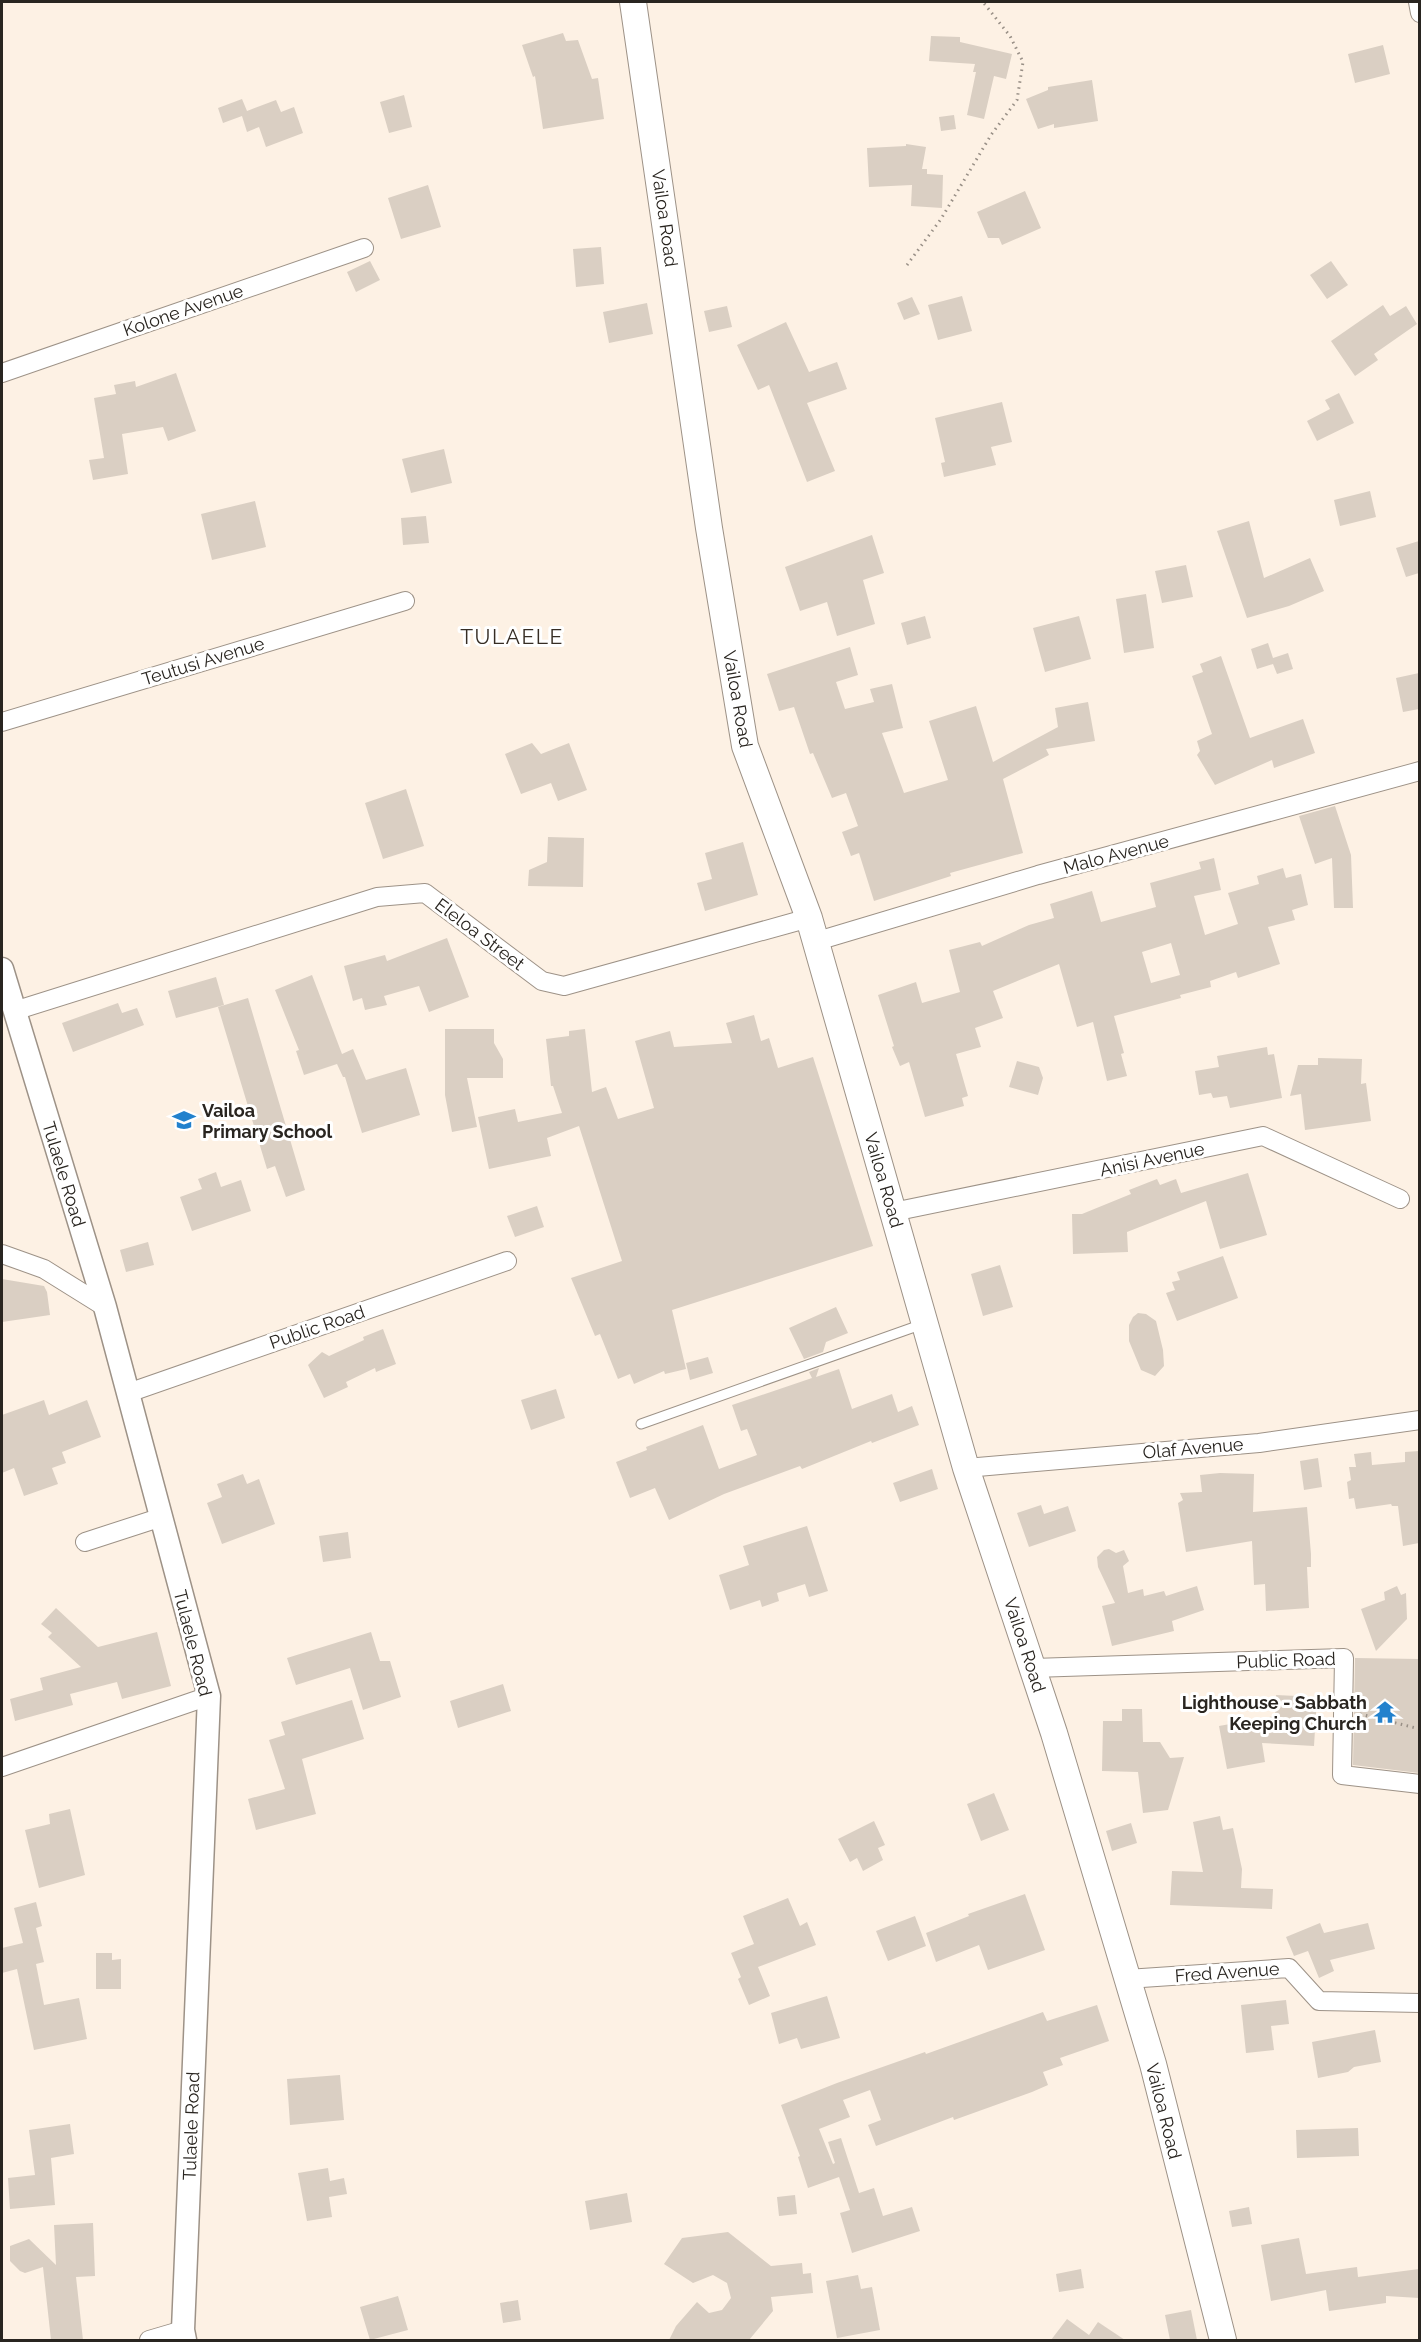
<svg xmlns="http://www.w3.org/2000/svg" width="1421" height="2342" font-family="Raleway,sans-serif">
<style>
.building{fill:#dacfc3;fill-rule:evenodd}
.lines{fill:none;stroke-linecap:round;stroke-linejoin:round}
.service-casing{stroke:#9d9287;stroke-width:11}
.minor-casing{stroke:#9d9287;stroke-width:20}
.tertiary-casing{stroke:#9d9287;stroke-width:25}
.secondary-casing{stroke:#9d9287;stroke-width:28}
.path{stroke:#988f86;stroke-width:3;stroke-dasharray:1.5 4.5;stroke-linecap:butt}
.service{stroke:#fff;stroke-width:9}
.minor{stroke:#fff;stroke-width:18}
.tertiary{stroke:#fff;stroke-width:22}
.secondary{stroke:#fff;stroke-width:26}
.labels{text-anchor:middle;dominant-baseline:central;stroke-width:6;stroke-linejoin:round;paint-order:stroke}
.street-label{font-size:18px;fill:#292520;stroke:#fff}
.poi-label{font-size:18px;font-weight:bold;fill:#292520;stroke:#fff;text-anchor:start}
.quarter-label{font-size:21px;letter-spacing:1.5px;fill:#362d24;stroke:#fff}
</style>
<rect width="100%" height="100%" fill="#fdf1e4"/>
<!-- building -->
<path class="building" d="M563 33 566 41 578 40 592 79 598 78 604 119 543 129 535 76 533 77 522 45Z
M931 36 960 37V42L1012 54 1006 79 994 76 984 119 967 115 976 72H973L975 64 929 61Z
M1383 45 1390 74 1355 83 1348 54Z
M1092 80 1098 121 1054 128V124L1038 129 1026 99 1048 90V87Z
M404 95 412 127 389 133 380 102Z
M242 99 247 111 276 100 281 112 294 107 303 133 266 147 259 127 247 132 242 116 223 123 218 108Z
M954 115 956 129 941 131 939 117Z
M906 144 926 147 922 169H927V174L943 175 942 208 911 206 912 185 869 187 867 148 906 146Z
M428 185 441 227 401 239 388 198Z
M1025 191 1041 228 1002 245 999 238H988L977 212Z
M601 247 604 284 576 287 573 249Z
M370 261 380 280 356 292 347 272Z
M1331 261 1348 285 1327 299 1310 275Z
M962 296 972 331 938 340 928 305Z
M912 297 920 314 904 320 897 303Z
M647 303 653 334 609 343 603 312Z
M1383 305 1390 316 1406 306 1417 324 1374 354 1378 360 1355 376 1331 341Z
M727 306 732 327 709 332 704 311Z
M786 322 809 372 837 362 847 389 807 403 835 471 807 482 769 385 758 390 737 345Z
M176 373 196 431 168 441 163 427 122 434 128 474 93 480 89 460 104 458 94 398 116 394 114 385 135 381 136 387Z
M1339 393 1354 423 1317 441 1307 421 1330 409 1325 400Z
M1002 402 1012 442 991 447 996 465 944 477 941 463 945 462 935 418Z
M444 449 452 483 411 493 402 459Z
M1370 491 1376 517 1340 526 1334 500Z
M255 501 266 547 212 560 201 514Z
M426 516 429 543 403 545 401 518Z
M1249 521 1264 578 1310 558 1324 591 1289 606 1247 618 1217 531Z
M872 535 884 573 863 580 875 624 837 636 827 602 800 611 785 567Z
M1419 541V573L1406 577 1396 548Z
M1186 565 1193 597 1162 603 1155 571Z
M1146 594 1154 648 1124 653 1116 599Z
M925 616 931 638 907 645 901 623Z
M1079 616 1091 659 1045 672 1033 628Z
M1268 643 1273 658 1288 653 1293 669 1277 674 1273 664 1257 669 1251 649Z
M850 647 858 675 836 682 845 709 874 702 870 689 892 684 903 728 882 733 904 793 948 780 929 721 976 706 993 762 1058 727 1055 708 1088 702 1095 741 1046 749 1049 755 1003 779 1023 853 950 873 951 876 874 901 859 853 851 856 842 832 858 826 846 793 832 798 813 753 810 754 794 707 779 711 767 674Z
M1221 656 1250 738 1303 719 1315 753 1274 768 1272 760 1215 785 1197 755 1200 751 1197 741 1212 734 1192 676 1203 672 1200 664Z
M1419 673V709L1403 712 1396 678Z
M532 743 541 754 569 743 587 790 558 801 551 783 521 794 505 754Z
M406 789 424 846 383 859 365 803Z
M1335 806 1351 855 1353 908H1334L1332 858 1315 864 1299 816Z
M548 837 584 838 583 887 528 886 529 870 547 862Z
M743 842 758 895 705 911 697 883 712 879 705 853Z
M1214 858 1221 890 1194 896 1205 935 1238 924 1228 893 1259 884 1257 876 1283 868 1286 878 1301 874 1308 905 1292 910 1295 920 1268 927 1280 964 1238 978 1236 972 1210 981 1211 987 1180 995 1181 998 1114 1016 1124 1053 1121 1054 1127 1076 1107 1081 1093 1022 1077 1027 1059 964 993 991 1003 1018 975 1028 981 1047 956 1054 968 1096 962 1098 964 1106 925 1117 909 1062 900 1066 892 1047 894 1046 878 995 916 982 922 1003 960 992 949 950 980 942 982 946 1029 925 1054 918 1050 904 1092 891 1101 922 1156 907 1150 883 1201 869 1199 862ZM1171 943 1180 975 1151 983 1142 952Z
M447 938 469 997 429 1012 419 986 384 996 387 1005 365 1010 362 998 353 1001 344 966 385 955 387 961Z
M312 975 342 1054 353 1049 366 1080 406 1068 420 1115 362 1133 345 1077H343L337 1064 304 1075 296 1051 299 1050 275 990Z
M216 977 224 1005 176 1018 168 991Z
M248 998 305 1190 286 1197 275 1166 267 1169 218 1007Z
M118 1003 122 1013 137 1008 144 1025 73 1052 62 1023Z
M754 1015 761 1041 769 1038 778 1068 813 1057 873 1246 672 1310 686 1369 665 1374 664 1371 634 1384 630 1374 618 1379 600 1334 595 1336 571 1278 622 1261 579 1126 547 1138 551 1156 489 1169 478 1117 515 1109 518 1122 562 1113 553 1086H551L546 1039 569 1036V1031L585 1029 592 1092 606 1087 618 1119 654 1108 635 1041 670 1031 674 1047 732 1043 726 1023Z
M445 1029H494V1043L503 1059V1078H467L477 1127 452 1132 445 1095Z
M1267 1047 1268 1055 1274 1054 1282 1098 1230 1108 1227 1096 1213 1098 1211 1093 1199 1095 1195 1071 1219 1067 1217 1056Z
M1318 1058 1362 1059 1361 1084 1366 1083 1371 1121 1305 1130 1301 1094 1290 1096 1298 1065H1318Z
M1017 1061 1039 1067 1043 1078 1038 1095 1009 1087Z
M216 1172 221 1187 241 1180 251 1211 192 1231 180 1197 202 1189 198 1179Z
M1248 1173 1267 1235 1220 1249 1206 1201 1127 1232 1128 1252 1073 1254 1072 1214H1082L1131 1194 1129 1190 1157 1179 1160 1185 1176 1179 1181 1193Z
M537 1206 544 1227 515 1237 507 1216Z
M148 1242 154 1265 126 1272 120 1250Z
M1223 1256 1238 1298 1177 1321 1166 1293 1175 1290 1172 1282 1180 1280 1177 1272Z
M1000 1265 1013 1307 983 1316 971 1274Z
M2 1279 44 1286 47 1292 50 1315 2 1322Z
M836 1307 848 1333 826 1342 823 1352 804 1359 789 1328Z
M1138 1313 1146 1314 1156 1321 1163 1350 1164 1366 1155 1376 1141 1370 1129 1341V1325L1133 1317Z
M383 1329 396 1364 376 1372 375 1368 346 1382 348 1387 324 1398 308 1365 322 1352 329 1356 364 1340 363 1337Z
M708 1357 713 1373 690 1380 686 1363Z
M819 1368 816 1377 839 1369 852 1409 892 1394 898 1412 912 1406 919 1425 872 1443 871 1441 802 1469 800 1466 724 1494 669 1520 655 1488 630 1498 616 1462 647 1450 646 1447 703 1425 719 1469 757 1455 747 1429 741 1431 732 1405 812 1378 809 1372Z
M556 1389 565 1418 531 1430 521 1400Z
M44 1400 49 1415 87 1400 101 1437 62 1452 66 1463 52 1468 58 1484 24 1496 14 1468 2 1473V1415Z
M1419 1451V1543L1403 1546 1398 1506H1392L1391 1504 1356 1509 1354 1498 1349 1499 1347 1482 1351 1480 1349 1467H1356L1354 1454 1371 1452 1372 1465 1405 1462V1452Z
M1318 1458 1322 1487 1304 1490 1300 1461Z
M932 1469 938 1489 900 1502 893 1483Z
M1220 1473 1254 1474 1253 1512 1307 1507 1311 1554V1567H1307L1309 1608 1266 1611 1265 1584 1254 1585 1252 1541 1186 1552 1178 1503 1183 1500 1180 1493 1202 1492 1200 1475Z
M243 1474 247 1484 259 1479 275 1524 222 1544 207 1503 222 1497 217 1484Z
M1041 1505 1044 1514 1068 1506 1076 1531 1029 1547 1017 1513Z
M807 1526 828 1591 809 1597 805 1584 777 1593 779 1601 762 1607 760 1600 730 1610 719 1575 749 1565 743 1546Z
M348 1532 351 1558 323 1562 319 1536Z
M1109 1549 1116 1553 1124 1550 1129 1561 1123 1566 1128 1593 1143 1589 1144 1596 1164 1591 1166 1596 1197 1586 1204 1610 1172 1621 1174 1631 1112 1646 1102 1606 1115 1603 1098 1567 1097 1557 1104 1550Z
M1397 1586 1401 1595 1406 1593 1407 1619 1376 1651 1361 1609 1385 1600 1384 1592Z
M56 1608 98 1647 157 1632 171 1686 122 1699 117 1682 70 1694 73 1705 15 1721 10 1699 43 1690 40 1678 81 1667 48 1637 52 1633 41 1624Z
M371 1632 380 1661H390L401 1697 363 1710 350 1668 296 1685 287 1658Z
M1355 1658 1419 1659V1773L1353 1765Z
M503 1684 511 1711 458 1728 450 1701Z
M1276 1695 1317 1697 1314 1746 1262 1743 1265 1762 1227 1769 1219 1726 1275 1716Z
M352 1700 364 1739 302 1759 316 1814 256 1830 248 1799 285 1789 269 1740 285 1735 281 1722Z
M1122 1709H1142L1143 1742H1160L1170 1758 1184 1757 1168 1810 1143 1813 1138 1772 1102 1771 1103 1721H1122Z
M994 1793 1009 1830 981 1841 967 1804Z
M70 1809 85 1875 39 1888 25 1830 50 1824 49 1814Z
M1220 1816 1223 1830 1233 1828 1242 1869 1241 1888 1273 1889 1272 1909 1170 1905 1172 1871 1203 1872 1193 1822Z
M874 1821 885 1845 878 1848 883 1860 863 1871 857 1858 850 1862 838 1839Z
M1131 1823 1137 1843 1112 1851 1106 1831Z
M1025 1894 1045 1950 988 1970 979 1945 936 1962 926 1933 969 1916 968 1914Z
M788 1898 800 1926 807 1922 816 1945 758 1967 770 1996 749 2005 738 1979 741 1977 731 1953 754 1944 743 1916Z
M36 1902 42 1926 36 1928 44 1962 36 1964 44 2005 79 1998 87 2039 34 2050 17 1969 2 1973V1948L23 1943 14 1908Z
M915 1916 926 1946 888 1961 876 1931Z
M1320 1923 1324 1933 1368 1923 1375 1949 1330 1960 1334 1971 1319 1978 1308 1951 1294 1956 1286 1937Z
M96 1953H112V1960L121 1959V1989H96Z
M827 1996 840 2038 801 2049 797 2038 779 2044 771 2013Z
M1286 2000 1289 2024 1271 2026 1274 2050 1246 2053 1241 2005Z
M1097 2005 1109 2041 1060 2058 1063 2065 1043 2072 1048 2085 1032 2092 954 2120 953 2117 876 2146 868 2125 881 2120 870 2090 843 2100 850 2117 819 2129 833 2164 835 2163 828 2142 841 2138 859 2193 874 2188 883 2216 912 2207 920 2231 852 2253 840 2213 850 2210 839 2177 808 2188 798 2157 800 2156 781 2105 837 2083 925 2052 926 2054 1043 2012 1047 2021Z
M1375 2030 1381 2062 1354 2067 1348 2072 1318 2078 1312 2042Z
M340 2075 344 2120 290 2125 287 2079Z
M70 2124 74 2154 51 2158 55 2205 10 2209 8 2178 35 2175 29 2130Z
M1358 2128 1359 2156 1297 2158 1296 2130Z
M328 2168 330 2181 344 2178 347 2194 329 2197 332 2217 307 2221 298 2173Z
M627 2193 632 2222 590 2230 585 2201Z
M795 2195 797 2214 779 2216 777 2197Z
M1249 2207 1252 2224 1232 2227 1229 2211Z
M93 2223 95 2276 76 2277 83 2340H51L43 2267 25 2273 20 2271 10 2261V2246L29 2239 56 2265 54 2225Z
M728 2232 771 2266 802 2263 803 2274 811 2273 813 2293 771 2297 773 2311 749 2340H669L676 2326 697 2302 709 2313 722 2310 731 2298 727 2283 713 2275 693 2283 664 2264 682 2238Z
M1299 2238 1306 2274 1357 2267 1358 2277 1419 2269V2298L1386 2296V2303L1329 2311 1326 2290 1271 2301 1261 2245Z
M1081 2269 1084 2288 1059 2292 1056 2274Z
M858 2275 861 2289 872 2287 880 2330 837 2338 826 2281Z
M398 2296 408 2330 370 2340 360 2307Z
M518 2300 521 2320 503 2323 500 2303Z
M1191 2310 1197 2340H1170L1165 2315Z
M1067 2319 1089 2335 1098 2322 1125 2340H1051Z"/>
<g class="lines">
<!-- service casing -->
<g class="service-casing">
<path id="service" d="M641 1424 923 1324"/>
</g>
<!-- minor casing -->
<g class="minor-casing">
<path id="minor" d="M1418 2 1420 13
M2 373 364 248
M2 722 405 601
M814 942 1038 875 1420 771
M14 1011 377 897 425 893 542 981 564 986 809 918
M893 1212 1263 1136 1400 1199
M2 1254 44 1269 105 1307
M128 1393 507 1261
M966 1468 1259 1443 1420 1420
M85 1542 162 1517
M1033 1668 1344 1658 1342 1775 1420 1784
M2 1767 209 1696
M1127 1979 1289 1968 1319 2001 1420 2003
M149 2340 183 2330"/>
</g>
<!-- tertiary casing -->
<g class="tertiary-casing">
<path id="tertiary" d="M2 969 105 1307 209 1696 183 2330 185 2340"/>
</g>
<!-- secondary casing -->
<g class="secondary-casing">
<path id="secondary" d="M633 2 709 528 745 746 809 918 966 1468 1054 1733 1153 2064 1223 2340"/>
</g>
<!-- path -->
<path class="path" d="M907 265 941 219 991 135 1017 100 1023 62 1010 36 983 2
M1360 1714 1420 1729"/>
<!-- service -->
<use href="#service" class="service"/>
<!-- minor -->
<use href="#minor" class="minor"/>
<!-- tertiary -->
<use href="#tertiary" class="tertiary"/>
<!-- secondary -->
<use href="#secondary" class="secondary"/>
</g>
<!-- icons -->
<defs>
<g id="school-bare" transform="scale(1.8)"><path d="M0-5L7-2L0 1L-7-2ZM-4 1L0 2.5L4 1V4Q0 6-4 4Z" fill="#2281cd" stroke="#fff" stroke-width="2.5" paint-order="stroke"/></g>
<g id="temple-bare" transform="scale(1.8)"><path d="M0-6L5-2H3V0L6.5 2.5H4V6H1.5V3h-3V6H-4V2.5H-6.5L-3 0V-2H-5Z" fill="#2281cd" stroke="#fff" stroke-width="2.5" paint-order="stroke"/></g>
</defs>
<g fill-rule="evenodd">
<use href="#school-bare" x="184" y="1120"/>
<use href="#temple-bare" x="1385" y="1712"/>
</g>
<g class="labels">
<!-- street labels -->
<g class="street-label">
<text transform="translate(665 218) rotate(82)">Vailoa Road</text>
<text transform="translate(183 310) rotate(-19)">Kolone Avenue</text>
<text transform="translate(203 661) rotate(-17)">Teutusi Avenue</text>
<text transform="translate(738 699) rotate(80)">Vailoa Road</text>
<text transform="translate(1116 854) rotate(-15)">Malo Avenue</text>
<text transform="translate(480 934) rotate(37)">Eleloa Street</text>
<text transform="translate(1152 1159) rotate(-12)">Anisi Avenue</text>
<text transform="translate(64 1174) rotate(73)">Tulaele Road</text>
<text transform="translate(884 1180) rotate(74)">Vailoa Road</text>
<text transform="translate(317 1327) rotate(-19)">Public Road</text>
<text transform="translate(1193 1448) rotate(-5)">Olaf Avenue</text>
<text transform="translate(193 1643) rotate(76)">Tulaele Road</text>
<text transform="translate(1025 1645) rotate(72)">Vailoa Road</text>
<text transform="translate(1286 1660) rotate(-2)">Public Road</text>
<text transform="translate(1227 1972) rotate(-4)">Fred Avenue</text>
<text transform="translate(1164 2111) rotate(76)">Vailoa Road</text>
<text transform="translate(191 2126) rotate(-88)">Tulaele Road</text>
</g>
<!-- poi labels -->
<g class="poi-label">
<text x="202" y="1110">Vailoa<tspan x="202" dy="21">Primary School</tspan></text>
<text x="1367" y="1702" text-anchor="end">Lighthouse - Sabbath<tspan x="1367" dy="21">Keeping Church</tspan></text>
</g>
<!-- quarter labels -->
<g class="quarter-label">
<text x="512" y="636">TULAELE</text>
</g>
</g>
<!-- border -->
<rect width="1421" height="2342" fill="none" stroke="#292520" stroke-width="6"/>
</svg>
